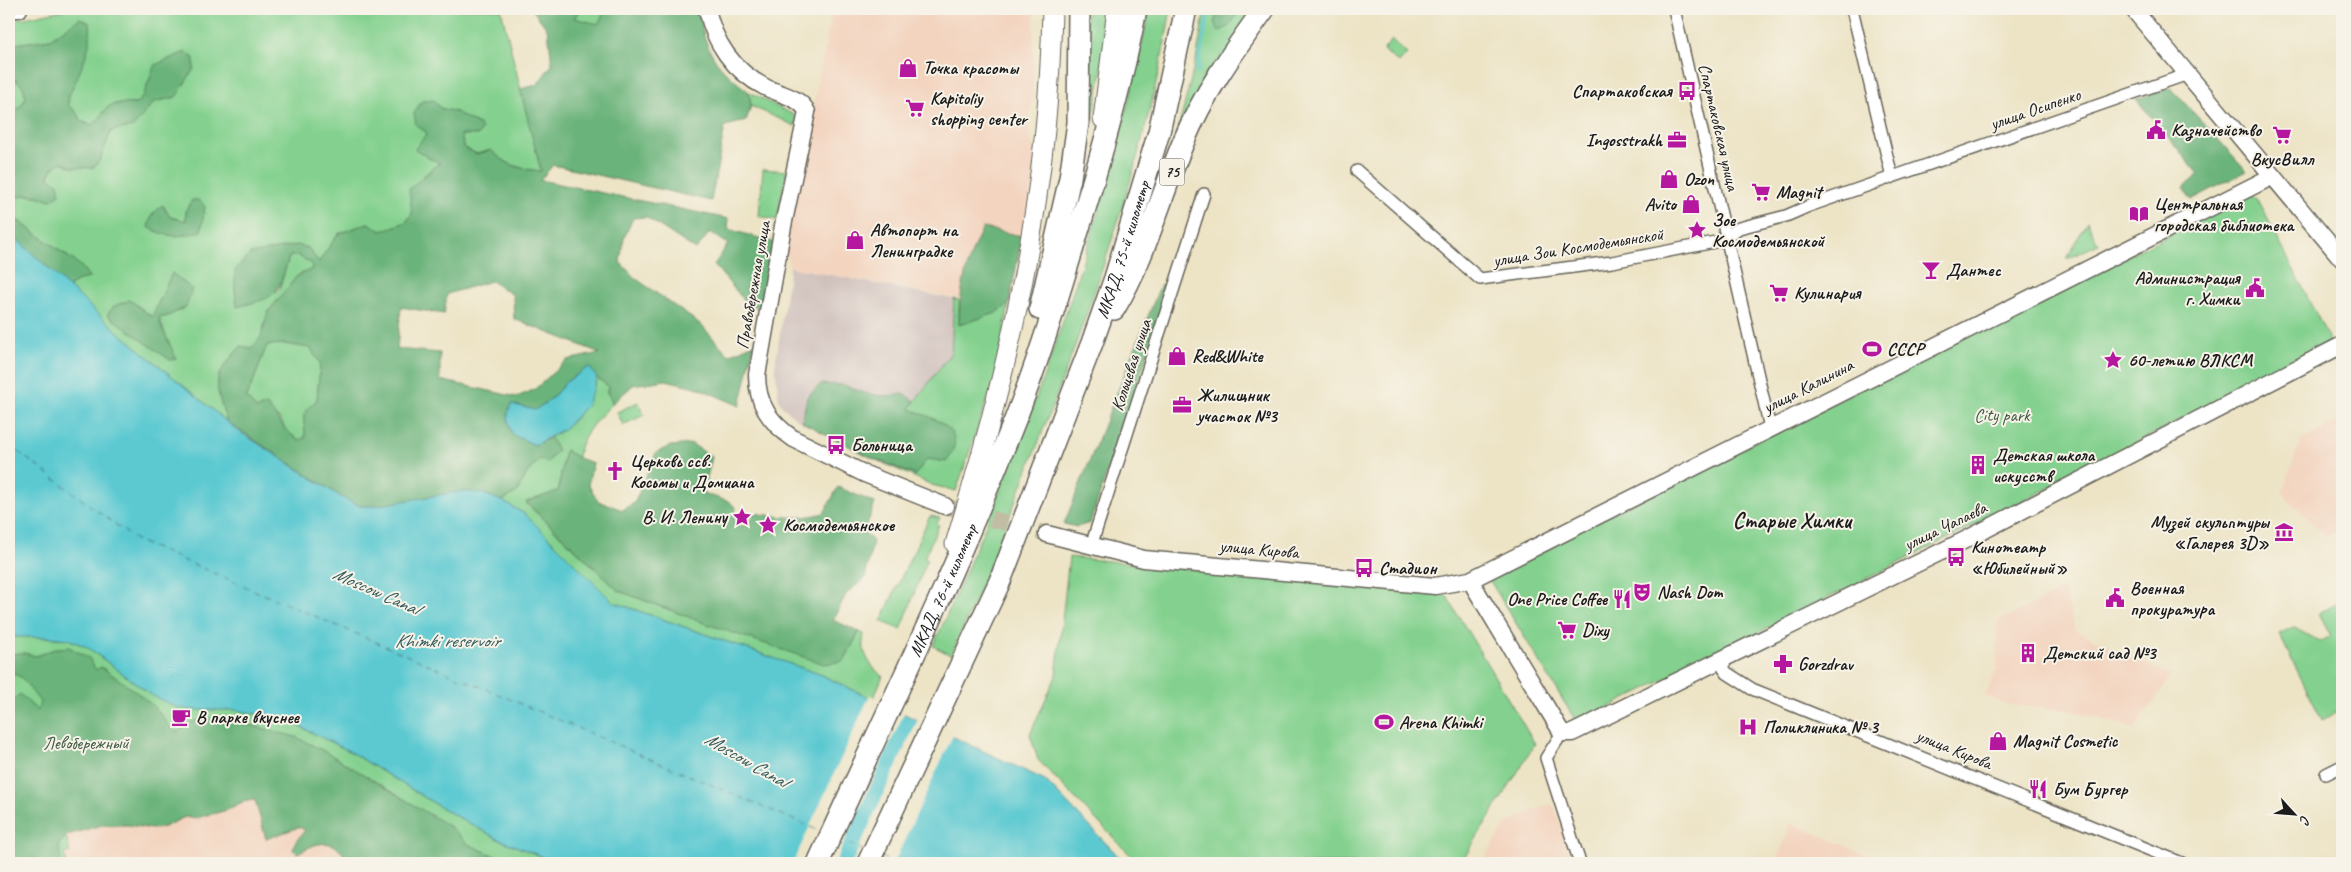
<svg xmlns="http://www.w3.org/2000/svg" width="2351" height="872" font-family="Caveat,sans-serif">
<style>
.built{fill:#f3d4bf}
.industrial{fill:#cfc0bb}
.green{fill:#84d18f;stroke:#507656;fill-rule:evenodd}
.forest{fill:#6bb37a;stroke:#44684b;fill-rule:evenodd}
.water{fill:#5cc9d1;stroke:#3c7276}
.pier{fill:#ede4c6}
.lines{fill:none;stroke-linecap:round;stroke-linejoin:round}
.stream{stroke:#5cc9d1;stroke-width:3}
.ferry{stroke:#32595b;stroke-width:1;stroke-dasharray:6 5;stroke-linecap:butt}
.secondary-tunnel{stroke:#c3bca4;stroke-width:16;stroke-dasharray:16 8;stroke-linecap:butt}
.street-casing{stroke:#656258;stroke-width:14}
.secondary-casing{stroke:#656258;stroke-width:19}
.primary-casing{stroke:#656258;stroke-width:21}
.highway-casing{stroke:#656258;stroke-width:24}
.street{stroke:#fff;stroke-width:11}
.secondary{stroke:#fff;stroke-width:16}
.primary{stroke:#fff;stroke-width:19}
.highway{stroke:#fff;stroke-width:21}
.labels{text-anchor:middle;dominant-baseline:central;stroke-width:4;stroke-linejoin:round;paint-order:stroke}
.shield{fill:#f7f3e8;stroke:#5e5c59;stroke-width:1}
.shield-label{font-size:16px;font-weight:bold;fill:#1c1c1c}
.poi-label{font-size:18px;font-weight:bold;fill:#1c1c1c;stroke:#f7f3e8;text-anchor:start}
.street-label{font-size:18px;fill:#1c1c1c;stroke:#f7f3e8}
.park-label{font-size:18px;fill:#405b44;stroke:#f7f3e8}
.water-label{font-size:19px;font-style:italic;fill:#32595b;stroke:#f7f3e8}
.district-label{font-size:22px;font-weight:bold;fill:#1c1c1c;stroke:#f7f3e8}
</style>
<rect width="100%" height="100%" fill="#f7f3e8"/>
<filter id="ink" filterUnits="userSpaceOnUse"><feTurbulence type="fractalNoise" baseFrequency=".02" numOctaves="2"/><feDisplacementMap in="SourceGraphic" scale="10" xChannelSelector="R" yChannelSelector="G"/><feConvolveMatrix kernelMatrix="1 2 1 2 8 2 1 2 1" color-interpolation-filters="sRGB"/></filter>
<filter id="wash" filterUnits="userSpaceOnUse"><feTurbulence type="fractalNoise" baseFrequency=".0096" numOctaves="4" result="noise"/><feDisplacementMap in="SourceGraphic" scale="20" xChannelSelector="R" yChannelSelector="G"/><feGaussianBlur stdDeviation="1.12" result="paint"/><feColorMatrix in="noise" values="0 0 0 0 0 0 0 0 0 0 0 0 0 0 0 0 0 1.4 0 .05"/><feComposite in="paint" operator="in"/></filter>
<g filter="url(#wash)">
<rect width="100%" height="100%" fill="#ede4c6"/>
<!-- built -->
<path class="built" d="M833 9H1034L1033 88 1028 133 1038 158 1009 308 790 267 784 246Z
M2342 420V529L2327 537 2282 493 2301 440Z
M2064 589 2075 630 2171 676 2135 728 2074 711 2004 704 1985 696 1997 669V622Z
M263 778 443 863H67L64 853 69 851 64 828Z
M1546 805H1554L1572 863H1481L1507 823Z
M1791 823 1886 863H1776Z"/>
<!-- industrial -->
<path class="industrial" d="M790 267 954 299 951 353 872 458 798 420 783 407 779 400 775 366Z"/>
<!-- green -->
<path class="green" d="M67 9H501L541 171C520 169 506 165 491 150L477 154 464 148 461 134 482 127 456 112 439 108 428 133V158L440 162 422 177 412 214 406 222 382 231 368 223 338 234 319 262 297 245 235 290 237 307 279 291 289 257 297 255 312 264V269L297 276 268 312 261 337 252 349 241 347 218 376V392L227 422 117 331 68 287 79 280 81 266 9 214C9 188 34 195 51 200 48 183 45 172 62 162L72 167 100 160 111 131 133 126 154 102 176 97 155 65 143 96 136 104C126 104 112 101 105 110 100 117 99 121 91 125L81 121 76 112 68 105C68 90 83 60 89 44L80 19 50 39 9 45V19L25 18ZM192 200 186 236 152 215 163 205 170 217 186 221V210ZM172 274 168 316 159 318 175 359 130 300 152 317Z
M580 9H606L598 25 574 18Z
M1087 9H1113L1092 124 1077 182Z
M1149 9H1171C1148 143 1103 273 1055 399 1022 485 989 571 951 655L933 646C1005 488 1067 327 1113 160 1126 110 1140 60 1149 9Z
M1205 9H1253L1174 146 1197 55Z
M1392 40 1407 54 1399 63 1383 50Z
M9 78C21 80 24 87 26 99L19 108 9 112Z
M749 92 796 116 795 126 751 106Z
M763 169 787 171 777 220 759 216Z
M2249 195H2253L2259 202 2328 337V343L2075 475 1577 723 1487 576Z
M2087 221 2098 244 2067 259Z
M954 299 959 300V325L996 313 1009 304 995 378 956 491 932 485 872 458 915 475 930 417 909 409 951 353Z
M285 344 310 348 320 363 317 400C297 415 306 418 305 438L298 440 286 430 279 418 256 409 246 397C255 380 260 362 267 345Z
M597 378 608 386 607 392 613 403C599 418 579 436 578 458L565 450 558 491 526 503 619 591 710 625 844 661 859 632 864 634C861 652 869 666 883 676L873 699 819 674 613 602 525 514 502 501 517 492 527 473 540 459 548 461 557 450 550 438C578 421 586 408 597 378Z
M638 402 644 415 623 425 617 412Z
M930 516 940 518 937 523 939 525 924 558 927 559 901 630 881 621Z
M1069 557 1446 595 1535 744 1461 863H1138L1038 760 1030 734 1056 676Z
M2342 601V710L2322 720 2279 634 2293 627 2320 642 2331 636 2319 613Z
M31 636 68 639 87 647 153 696 258 712 287 720 349 751 442 808 498 839 558 863H443L263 778 64 829 70 852 64 854 67 863H9V637Z"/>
<!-- forest -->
<path class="forest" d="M532 9H580L574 18 598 24 606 9H699C704 50 716 67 749 92L751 106 746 121 725 126 711 201 553 165 540 180 729 219 728 229 773 242 761 307 749 306 714 265 728 244 710 232 696 250 646 217 633 218 624 238 620 262 635 278 700 324 729 355 754 344 740 406 699 388 666 380 633 385 613 403 607 392 608 386 597 378 589 367 566 382 551 399 535 410 512 404 513 435 535 445 550 438 558 450 548 462 540 459 527 473 517 492 502 501 481 493 374 506H360L343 498 227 422C213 381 213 378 241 346L252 348 261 337 268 312 297 276 312 269V264L297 255 289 257C276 298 279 296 237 307L235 290V270L250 254 297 245 308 248 319 262 338 234 368 223 382 231 406 222 412 214 409 189 440 163 428 158 415 149 427 133 416 125 414 113 422 101 434 100 440 108 456 112 482 127 479 135H461L464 148 477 154 491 150C506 165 520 169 541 171L520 89 537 85 552 64 548 30ZM491 281 513 295 514 319 600 353 567 360 535 389 517 397 440 380V353L397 349 401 307 444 314 447 294ZM285 344 310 348 320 363 317 400C297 416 306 418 305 438L298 440 286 430 267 405 256 409 246 397C255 380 260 362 267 345Z
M1219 9H1239C1235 19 1230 29 1218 31L1214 22Z
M80 18 90 23C93 43 83 64 75 83 71 92 68 95 68 105L76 112 82 122 91 125C99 120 100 117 105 110 112 101 126 104 136 104L143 96 155 65 185 52 194 58V69L176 97 154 102 133 127 111 131 100 160 93 168 72 167 62 162 53 168 48 177 58 183 60 194 51 200C34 195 17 189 9 208V112L19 108 26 98C24 87 21 80 9 78V45L50 39Z
M2171 88 2247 171 2191 200 2184 187 2199 174 2136 99Z
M192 200H199L205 206 201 231C179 238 168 238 148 227L152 215 162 205 170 217 186 221V210Z
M9 214 81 266 90 278 79 280 68 287 9 232Z
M983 228 1022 236 1009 304 996 313 959 325C959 292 967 257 983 228Z
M172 273 192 289 186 307 168 316 159 318C162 333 171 344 176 359L170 360 107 315 114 306 130 300 152 317Z
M1161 284 1170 287 1090 523 1077 527 1064 524Z
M821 384 843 385 868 394 885 396 903 394 915 401 910 409C935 419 971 430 946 462L927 459 915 475 872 458 802 422 807 397Z
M692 444 712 457 703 493 730 502 736 508 734 523 740 526 749 525 754 513C779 517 800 520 824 513L838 487 875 503 864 532 873 541 865 578 846 594 833 620 859 632 844 661 824 664 710 625 619 591 526 502 558 491 565 450 578 458 593 463 588 484 598 501 623 510 635 502 656 453 670 446Z
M69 647 89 658 96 670 101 667C120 680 139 693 156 709 164 717 167 726 177 732L188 723 203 719H226L296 737 328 753 452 828 468 844 510 863 521 860 535 863H342L344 855C331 836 314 844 298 853L293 850 294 844 305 830 299 827 266 839 255 800C236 801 234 809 220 812 211 815 205 814 196 819L185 817 164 827 152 829 129 825H102L67 835 59 844 61 863H9V712L13 699 20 694 38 711 40 702 22 678 9 671V654L25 653 36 656 57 648Z"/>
<!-- water -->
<path class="water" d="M9 232 117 331 237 430 343 498 360 506H374L462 491 481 493 502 501 525 514 613 602 819 674 1045 780 1125 863H558L498 839 442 808 349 751 287 720 236 710H196L178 708 153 696 87 647 68 639 50 637H9Z
M589 367 597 378 587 405 564 429 535 445 513 435C508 424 505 414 512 404L535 410 551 399 566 382Z"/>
<!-- pier -->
<path class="pier" d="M870 695 905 711 835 863H793Z
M919 717 954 733 894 863H852Z"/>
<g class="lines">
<!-- stream -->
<path class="stream" d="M1197 73 1209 9"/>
<!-- ferry -->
<path class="ferry" d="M9 445 136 540 822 832
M839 839 863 850
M881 857 896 863"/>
</g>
</g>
<g filter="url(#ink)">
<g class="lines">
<!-- secondary-tunnel -->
<path class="secondary-tunnel" d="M945 506 1047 534"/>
<!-- street casing -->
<g class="street-casing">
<path id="street" d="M1674 9 1770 428
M1852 9 1892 177
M1357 171 1480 279 1612 262 1720 241 1739 228 1786 216 1809 206 2188 74
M1091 546 1204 194
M1724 659V669L1727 673 1752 689 2182 863
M1562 733 1546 758 1580 863
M2326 774 2342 766"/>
</g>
<!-- secondary casing -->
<g class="secondary-casing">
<path id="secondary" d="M14 9H19
M707 9C714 42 733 71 765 87 778 94 801 97 807 112L783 226 757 375C757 404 770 423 794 439L865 474 945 506
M2133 9 2342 259
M1047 534 1144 559 1435 586 1470 580 2273 176
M1470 580 1562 733H1572L1967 539 2342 345"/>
</g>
<!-- primary casing -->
<g class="primary-casing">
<path id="primary" d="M1103 119 1117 9
M955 544C1010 366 1049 196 1052 9"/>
</g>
<!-- highway casing -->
<g class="highway-casing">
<g id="highway">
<path d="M1040 309 1070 178 1078 123 1079 9"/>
<path d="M1114 309C1145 258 1160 198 1183 143 1203 94 1233 52 1264 9"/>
<path id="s1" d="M818 863C883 721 951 581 1009 435 1036 369 1057 300 1078 231 1101 158 1122 84 1136 9"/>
<path id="s2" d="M868 863 1000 581 1092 343 1115 278 1159 132 1186 9"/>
</g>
</g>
<!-- street -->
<use href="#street" class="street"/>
<!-- secondary -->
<use href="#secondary" class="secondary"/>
<!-- primary -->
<use href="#primary" class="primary"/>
<!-- highway -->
<use href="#highway" class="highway"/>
</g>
</g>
<!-- icons -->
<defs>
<g id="shop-bare" transform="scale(1.5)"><path d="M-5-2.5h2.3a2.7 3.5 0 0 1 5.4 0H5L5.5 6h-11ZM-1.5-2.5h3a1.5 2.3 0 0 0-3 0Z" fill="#b5179e" stroke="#f7f3e8" stroke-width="2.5" paint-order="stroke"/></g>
<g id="bus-bare" transform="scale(1.5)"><path d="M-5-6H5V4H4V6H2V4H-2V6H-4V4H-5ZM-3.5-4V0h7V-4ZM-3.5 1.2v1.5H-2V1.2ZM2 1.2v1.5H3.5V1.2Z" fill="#b5179e" stroke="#f7f3e8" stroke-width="2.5" paint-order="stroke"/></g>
<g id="supermarket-bare" transform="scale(1.5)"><path d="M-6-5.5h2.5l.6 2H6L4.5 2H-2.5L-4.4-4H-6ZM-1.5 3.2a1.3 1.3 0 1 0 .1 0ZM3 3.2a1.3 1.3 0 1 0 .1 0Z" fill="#b5179e" stroke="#f7f3e8" stroke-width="2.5" paint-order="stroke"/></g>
<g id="civic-bare" transform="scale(1.5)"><path d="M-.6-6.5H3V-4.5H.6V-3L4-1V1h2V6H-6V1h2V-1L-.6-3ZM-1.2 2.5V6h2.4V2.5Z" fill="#b5179e" stroke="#f7f3e8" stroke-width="2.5" paint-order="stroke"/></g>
<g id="office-bare" transform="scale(1.5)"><path d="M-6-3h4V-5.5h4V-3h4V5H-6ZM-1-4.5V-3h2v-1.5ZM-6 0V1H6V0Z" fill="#b5179e" stroke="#f7f3e8" stroke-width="2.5" paint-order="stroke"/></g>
<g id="library-bare" transform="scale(1.5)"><path d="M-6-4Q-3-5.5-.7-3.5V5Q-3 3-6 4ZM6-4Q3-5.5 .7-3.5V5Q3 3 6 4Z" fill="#b5179e" stroke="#f7f3e8" stroke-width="2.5" paint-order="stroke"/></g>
<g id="sight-bare" transform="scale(1.5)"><path d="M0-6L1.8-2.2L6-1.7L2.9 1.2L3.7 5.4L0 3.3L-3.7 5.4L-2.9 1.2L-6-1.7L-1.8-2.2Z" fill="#b5179e" stroke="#f7f3e8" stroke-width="2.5" paint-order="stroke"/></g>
<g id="bar-bare" transform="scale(1.5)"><path d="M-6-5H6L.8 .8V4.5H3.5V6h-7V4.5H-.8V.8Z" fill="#b5179e" stroke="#f7f3e8" stroke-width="2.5" paint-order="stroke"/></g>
<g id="stadium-bare" transform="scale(1.5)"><path d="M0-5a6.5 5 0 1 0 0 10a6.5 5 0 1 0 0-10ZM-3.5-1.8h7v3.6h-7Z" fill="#b5179e" stroke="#f7f3e8" stroke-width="2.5" paint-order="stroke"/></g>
<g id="building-bare" transform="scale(1.5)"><path d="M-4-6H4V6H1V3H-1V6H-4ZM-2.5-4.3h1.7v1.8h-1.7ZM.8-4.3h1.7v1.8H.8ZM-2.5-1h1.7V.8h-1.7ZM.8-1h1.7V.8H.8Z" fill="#b5179e" stroke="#f7f3e8" stroke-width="2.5" paint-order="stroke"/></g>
<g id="church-bare" transform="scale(1.5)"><path d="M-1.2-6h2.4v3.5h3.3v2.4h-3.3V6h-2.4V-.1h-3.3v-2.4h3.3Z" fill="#b5179e" stroke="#f7f3e8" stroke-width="2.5" paint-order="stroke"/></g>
<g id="museum-bare" transform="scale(1.5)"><path d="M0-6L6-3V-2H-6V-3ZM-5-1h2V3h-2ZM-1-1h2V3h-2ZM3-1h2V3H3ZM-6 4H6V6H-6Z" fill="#b5179e" stroke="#f7f3e8" stroke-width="2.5" paint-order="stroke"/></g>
<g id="theatre-bare" transform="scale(1.5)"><path d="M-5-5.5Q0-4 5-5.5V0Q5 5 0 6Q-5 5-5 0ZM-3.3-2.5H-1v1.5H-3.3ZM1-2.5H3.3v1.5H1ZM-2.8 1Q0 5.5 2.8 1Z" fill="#b5179e" stroke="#f7f3e8" stroke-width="2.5" paint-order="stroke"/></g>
<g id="restaurant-bare" transform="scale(1.5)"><path d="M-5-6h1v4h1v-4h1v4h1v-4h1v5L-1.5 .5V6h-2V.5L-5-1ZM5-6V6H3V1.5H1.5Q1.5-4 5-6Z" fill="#b5179e" stroke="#f7f3e8" stroke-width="2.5" paint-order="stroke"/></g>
<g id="pharmacy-bare" transform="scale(1.5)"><path d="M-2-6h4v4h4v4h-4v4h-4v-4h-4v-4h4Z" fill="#b5179e" stroke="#f7f3e8" stroke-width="2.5" paint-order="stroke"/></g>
<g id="cafe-bare" transform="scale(1.5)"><path d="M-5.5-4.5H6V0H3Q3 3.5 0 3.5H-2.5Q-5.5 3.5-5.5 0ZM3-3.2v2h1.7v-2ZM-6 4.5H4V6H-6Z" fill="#b5179e" stroke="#f7f3e8" stroke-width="2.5" paint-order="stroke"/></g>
<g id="hospital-bare" transform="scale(1.5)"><path d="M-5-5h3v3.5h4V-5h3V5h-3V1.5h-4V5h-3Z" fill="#b5179e" stroke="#f7f3e8" stroke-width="2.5" paint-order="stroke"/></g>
</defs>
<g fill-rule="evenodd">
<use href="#shop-bare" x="908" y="68"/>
<use href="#bus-bare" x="1687" y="91"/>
<use href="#supermarket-bare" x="915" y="108"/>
<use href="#civic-bare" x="2156" y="130"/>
<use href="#supermarket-bare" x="2282" y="135"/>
<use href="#office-bare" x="1677" y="140"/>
<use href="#shop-bare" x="1669" y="179"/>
<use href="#supermarket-bare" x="1761" y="192"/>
<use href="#shop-bare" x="1691" y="204"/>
<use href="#library-bare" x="2139" y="214"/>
<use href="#sight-bare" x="1697" y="230"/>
<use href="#shop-bare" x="855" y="240"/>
<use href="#bar-bare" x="1931" y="270"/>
<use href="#civic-bare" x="2255" y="288"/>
<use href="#supermarket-bare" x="1779" y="293"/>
<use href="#stadium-bare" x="1872" y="349"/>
<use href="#shop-bare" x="1177" y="356"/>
<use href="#sight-bare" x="2113" y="360"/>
<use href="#office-bare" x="1182" y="405"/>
<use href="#bus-bare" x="836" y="445"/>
<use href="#building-bare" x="1978" y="465"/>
<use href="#church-bare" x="615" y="471"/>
<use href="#sight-bare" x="742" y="517"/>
<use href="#sight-bare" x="768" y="525"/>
<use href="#museum-bare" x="2284" y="532"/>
<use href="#bus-bare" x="1956" y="557"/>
<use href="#bus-bare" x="1364" y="568"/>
<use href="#theatre-bare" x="1642" y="592"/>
<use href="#civic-bare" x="2115" y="598"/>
<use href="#restaurant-bare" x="1622" y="599"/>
<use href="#supermarket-bare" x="1567" y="630"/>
<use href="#building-bare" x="2028" y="653"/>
<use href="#pharmacy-bare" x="1783" y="664"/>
<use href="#cafe-bare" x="181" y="717"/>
<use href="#stadium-bare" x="1384" y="722"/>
<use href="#hospital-bare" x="1748" y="727"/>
<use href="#shop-bare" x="1998" y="741"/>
<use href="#restaurant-bare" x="2038" y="789"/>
</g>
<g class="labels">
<!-- shield labels -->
<rect class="shield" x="1159.5" y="158.5" width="25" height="27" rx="4"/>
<g class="shield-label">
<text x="1172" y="172">75</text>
</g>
<!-- poi labels -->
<g class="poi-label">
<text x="923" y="68">Точка красоты</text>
<text x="1672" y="91" text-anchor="end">Спартаковская</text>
<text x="930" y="98">Kapitoliy<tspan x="930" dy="21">shopping center</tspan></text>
<text x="2171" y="130">Казначейство</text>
<text x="1662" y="140" text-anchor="end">Ingosstrakh</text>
<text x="2282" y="159" text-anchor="middle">ВкусВилл</text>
<text x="1684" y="179">Ozon</text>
<text x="1776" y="192">Magnit</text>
<text x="1676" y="204" text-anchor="end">Avito</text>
<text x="2154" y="204">Центральная<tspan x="2154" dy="21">городская библиотека</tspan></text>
<text x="1712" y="220">Зое<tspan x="1712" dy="21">Космодемьянской</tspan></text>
<text x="870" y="230">Автопорт на<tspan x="870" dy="21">Ленинградке</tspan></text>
<text x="1946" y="270">Дантес</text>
<text x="2240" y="278" text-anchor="end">Администрация<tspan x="2240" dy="21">г. Химки</tspan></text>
<text x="1794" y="293">Кулинария</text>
<text x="1887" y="349">СССР</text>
<text x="1192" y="356">Red&amp;White</text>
<text x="2128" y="360">60-летию ВЛКСМ</text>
<text x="1197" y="395">Жилищник<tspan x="1197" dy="21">участок №3</tspan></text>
<text x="851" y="445">Больница</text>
<text x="1993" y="455">Детская школа<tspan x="1993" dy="21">искусств</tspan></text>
<text x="630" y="461">Церковь ссв.<tspan x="630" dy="21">Косьмы и Домиана</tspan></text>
<text x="727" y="517" text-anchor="end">В. И. Ленину</text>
<text x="2269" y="522" text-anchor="end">Музей скульптуры<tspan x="2269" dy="21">«Галерея 3D»</tspan></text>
<text x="783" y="525">Космодемьянское</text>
<text x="1971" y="547">Кинотеатр<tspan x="1971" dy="21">«Юбилейный»</tspan></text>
<text x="1379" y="568">Стадион</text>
<text x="2130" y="588">Военная<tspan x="2130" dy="21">прокуратура</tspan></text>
<text x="1657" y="592">Nash Dom</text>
<text x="1607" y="599" text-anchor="end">One Price Coffee</text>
<text x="1582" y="630">Dixy</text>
<text x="2043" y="653">Детский сад №3</text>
<text x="1798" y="664">Gorzdrav</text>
<text x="196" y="717">В парке вкуснее</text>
<text x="1399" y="722">Arena Khimki</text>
<text x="1763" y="727">Поликлиника № 3</text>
<text x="2013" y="741">Magnit Cosmetic</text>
<text x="2053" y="789">Бум Бургер</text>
</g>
<!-- street labels -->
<g class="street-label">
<text transform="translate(2035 109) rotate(-19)">улица Осипенко</text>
<text transform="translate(1719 127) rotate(77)">Спартаковская улица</text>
<text transform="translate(1578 247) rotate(-9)">улица Зои Космодемьянской</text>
<text stroke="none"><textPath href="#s2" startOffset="665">МКАД, 75-й километр</textPath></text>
<text transform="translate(753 285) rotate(-80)">Правобережная улица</text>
<text transform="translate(1131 365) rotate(-72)">Кольцевая улица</text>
<text transform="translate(1808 386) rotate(-27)">улица Калинина</text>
<text transform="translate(1945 526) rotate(-26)">улица Чапаева</text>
<text transform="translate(1259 549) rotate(5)">улица Кирова</text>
<text stroke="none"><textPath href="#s1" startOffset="300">МКАД, 76-й километр</textPath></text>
<text transform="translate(1954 749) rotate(22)">улица Кирова</text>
</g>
<!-- park labels -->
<g class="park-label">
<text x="2002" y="415">City park</text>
<text x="86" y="743">Левобережный</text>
</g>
<!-- water labels -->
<g class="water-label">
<text transform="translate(376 591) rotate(24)">Moscow Canal</text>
<text x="447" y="641">Khimki reservoir</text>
<text transform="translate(746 760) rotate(30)">Moscow Canal</text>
</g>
<!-- district labels -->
<g class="district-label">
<text x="1792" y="521">Старые Химки</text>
</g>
</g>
<!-- margin -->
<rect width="2351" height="872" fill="none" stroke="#f7f3e8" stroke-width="30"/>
<!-- north arrow -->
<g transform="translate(2294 814) rotate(116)" stroke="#f7f3e8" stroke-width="4" paint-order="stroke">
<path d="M0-4L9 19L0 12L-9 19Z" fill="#1c1c1c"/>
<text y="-8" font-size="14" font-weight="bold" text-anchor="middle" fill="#1c1c1c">С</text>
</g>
</svg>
